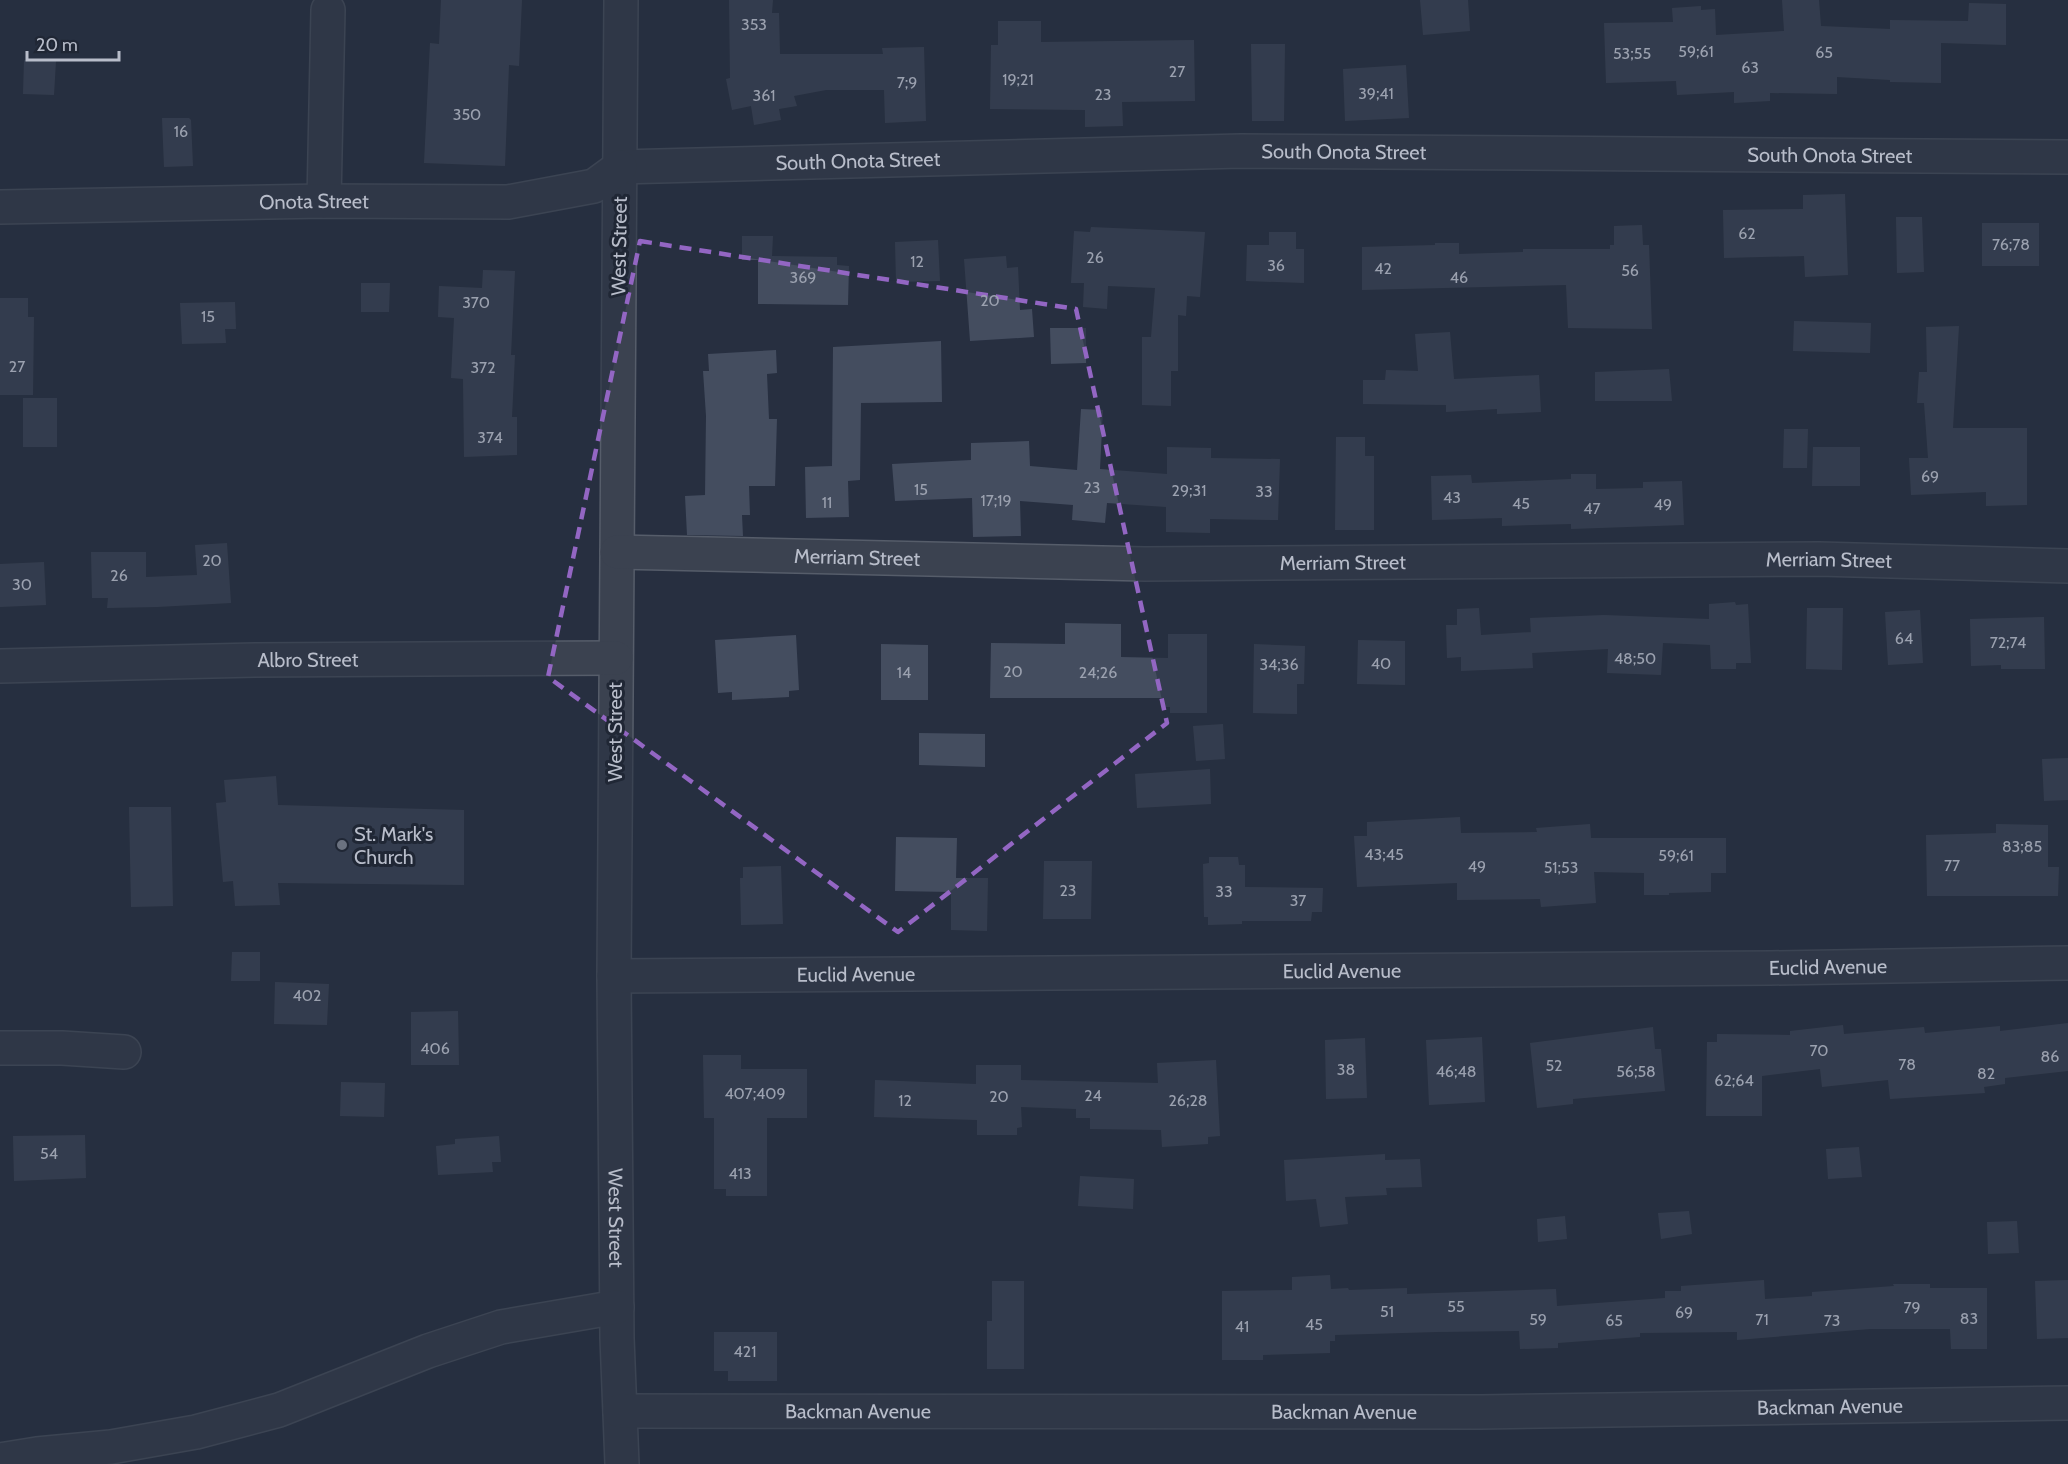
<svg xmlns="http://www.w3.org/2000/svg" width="2068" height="1464" font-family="Cabin,sans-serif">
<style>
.building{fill:#444d5f}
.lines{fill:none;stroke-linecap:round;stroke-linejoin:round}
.minor-casing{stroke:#565d6a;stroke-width:36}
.minor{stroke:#3b4250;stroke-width:33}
.marked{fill:none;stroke:#9366c3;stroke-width:4.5;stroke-dasharray:12 8;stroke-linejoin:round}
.worship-dot{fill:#6b7280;stroke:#202735;stroke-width:2}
.labels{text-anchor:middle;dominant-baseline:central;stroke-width:6;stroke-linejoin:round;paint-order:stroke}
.number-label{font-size:16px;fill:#9ba1af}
.street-label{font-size:20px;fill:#b8bdca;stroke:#202735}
.poi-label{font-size:20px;fill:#b8bdca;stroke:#202735;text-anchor:start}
</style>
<rect width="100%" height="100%" fill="#272f40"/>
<!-- building -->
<path class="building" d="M441 0H522L519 66 509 65 505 166 424 163 430 43 439 44Z
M729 0H773L772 13H779L780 54H883L882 48 924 47 926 121 885 123 884 90H826L794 96 797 106 779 109 781 120 754 125 751 106 732 110 726 79 730 78Z
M1420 0H1468L1470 31 1423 35Z
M1782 0H1819L1821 26 1890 29V20L1968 21 1969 3 2006 4V45L1941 43V83L1890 82V80L1837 77V94L1770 93V101L1734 103V92L1677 95 1676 81 1606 83 1604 23 1673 22 1672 8 1701 6V10L1715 9 1716 35 1784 31Z
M998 21H1041V42L1194 40 1195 101 1122 102 1123 126 1085 127V110L990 109 991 45H998Z
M1251 44H1285L1284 121H1252Z
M24 60 56 61 54 95 23 94Z
M1406 65 1409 118 1345 121 1343 69Z
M162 118H189L191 120 193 166 164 167Z
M1845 194 1848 275 1805 277 1804 256 1724 258 1723 210 1803 209V195Z
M1896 217H1922L1924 272 1897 273Z
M1982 223H2039V266H1982Z
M1642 225 1643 245H1649L1652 329 1568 328 1566 285 1362 290V247L1435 245V243H1459V254L1523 252V249H1610V245H1614V226Z
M1091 227 1205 232 1200 297 1187 296 1186 316 1178 315V371H1171V406L1142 405V337H1151L1155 288 1108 286 1107 309 1083 307 1084 283H1071L1074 231 1090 232Z
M1269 232H1296V249H1304V283L1246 281 1247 245H1269Z
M742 236H773L772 256 837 257V265L849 266 848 305 758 304V260H742Z
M938 240 940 281 896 282 895 242Z
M1006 256 1007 268 1018 267 1020 310 1032 309 1034 337 970 341 964 259Z
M483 270 515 271 511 355H515L512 417H517V455L464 457 463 379 451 378 454 318 438 317 439 286 482 288Z
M361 283H390L389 312H361Z
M0 298H28V317H34L33 395H0Z
M235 302 236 329H225L226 343 182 344 180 303Z
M1794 321 1871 323 1870 353 1793 351Z
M1959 326 1953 428H2027V505L1986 506V492L1911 495 1909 458H1928L1924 403H1917L1919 372H1927L1926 327Z
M1050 328H1086V363L1051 364Z
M1450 332 1454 379 1539 375 1541 412 1497 414V409L1446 412V405L1363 404V380H1385L1386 370 1418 371 1415 334Z
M941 341 942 402 861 403 860 480 848 481 849 517 806 518 805 467 832 466 833 347Z
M776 350 777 373 767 374 769 419H777L775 486H749L750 515H742L743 536 687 535 685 496 705 495 706 416 703 371H709L708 354Z
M1669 369 1672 401H1595V372Z
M23 398H57V447H23Z
M1081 409 1103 410 1100 469 1167 474V447L1211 448V458L1280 459 1278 520 1210 519V533L1166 532V507L1107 503 1105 523 1072 520 1073 505 1020 501 1021 536 973 537 972 498 895 501 892 464 971 460V443L1029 441 1030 466 1077 470Z
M1784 429H1808L1807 468H1783Z
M1336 437H1365V456H1374V530H1335Z
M1813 447H1860V486H1812Z
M1571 474H1596V489L1643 488V482L1682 481 1684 525 1571 529V524L1502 526V518L1432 520 1431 476 1471 475 1472 483 1571 479Z
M227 543 231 603 157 607 107 608 108 598H92L91 552H146V577L197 575 195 545Z
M44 562 46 605 0 607V564Z
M1735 602 1736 605 1748 604 1751 663H1736V669H1711L1710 645 1663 643 1661 675 1607 673 1608 649 1532 653 1530 618 1604 615 1709 619V604Z
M1479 608 1481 635 1531 632 1533 668 1461 671V657L1447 658 1446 625H1457V609Z
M1807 608H1843L1842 670 1806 669Z
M1920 610 1923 663 1888 665 1885 612Z
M2044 617 2045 669H2001V665L1971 666 1970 619Z
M1065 623 1121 624V657L1168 658V634H1207V713H1170V707H1163V698H990L991 643 1065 644Z
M796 635 799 690 789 691V697L732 700V692L718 693 715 640Z
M1358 640 1405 641V685L1357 684Z
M881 644 928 645V700H881Z
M1254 644 1305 646 1304 684H1297V714L1253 713Z
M1223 724 1225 759 1196 761 1193 726Z
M919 733 985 734V767L919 765Z
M2068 758V800L2044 801 2042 759Z
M1210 769 1211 804 1137 808 1135 774Z
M276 776 278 805 464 810V885L278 883 280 905 235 906 233 881 223 882 216 803 226 802 224 780Z
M129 807H171L173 906 131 907Z
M1460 817 1461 833 1537 832 1536 828 1590 824 1591 838H1726V873H1711V892L1669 893V895H1644V873L1594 872 1596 903 1541 907 1540 899 1457 900V883L1357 887 1354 836H1367V822Z
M1996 824 2048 825V867H2059L2058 896H1927L1926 835 1996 833Z
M896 837 957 838 956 878H988L987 931 951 930V892L895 891Z
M1209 857H1238L1239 865H1245V887L1323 888 1322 912H1312L1311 921H1242V924L1208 925V917H1204L1203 864 1209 863Z
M1044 861H1092L1091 919H1043Z
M781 866 783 924 741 925 740 878H743V867Z
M232 952H260V981H231Z
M275 982 329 984 327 1025 274 1024Z
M458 1011 459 1065H411V1012Z
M2068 1023V1071L2005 1078V1084L1984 1087 1985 1093 1890 1099 1888 1080 1822 1087 1820 1069 1762 1076V1116H1706L1707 1042H1717V1034L1790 1035V1031L1843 1025 1844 1034 1924 1027 1925 1033 2000 1026V1031Z
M1653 1027 1655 1049H1661L1665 1091 1573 1099V1104L1537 1108 1530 1043Z
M1482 1037 1485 1102 1429 1105 1426 1040Z
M1365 1038 1367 1098 1326 1099 1325 1040Z
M703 1055H741V1069H807V1118H767V1196H726V1189H714V1118H704Z
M1216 1060 1220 1136 1208 1137V1144L1162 1147 1161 1130 1090 1129V1118H1076V1109L1021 1107 1022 1127 1017 1128V1135H977V1120L874 1117 875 1080 976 1084V1065H1021V1080L1158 1083 1157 1063Z
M341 1082 385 1083 384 1117 340 1116Z
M85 1135 86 1178 14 1181 13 1136Z
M499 1136 501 1162H492L493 1172 438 1175 436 1146 455 1144V1139Z
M1859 1147 1862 1177 1828 1179 1826 1149Z
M1385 1154V1160L1420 1159 1422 1187 1386 1188 1387 1195 1345 1197 1348 1224 1320 1227 1316 1199 1286 1201 1284 1160Z
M1080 1176 1134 1179 1133 1209 1078 1206Z
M1689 1211 1692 1234 1661 1239 1658 1213Z
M1565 1216 1567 1239 1538 1242 1537 1219Z
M2017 1221 2019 1253 1988 1254 1987 1222Z
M1330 1275 1331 1289 1348 1288 1349 1290 1407 1288V1294L1556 1289 1557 1306 1665 1298V1291H1681V1286L1764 1280 1765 1299 1812 1296V1292L1894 1286 1893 1284H1930V1288H1987V1349H1951L1950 1329H1870L1737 1340V1332L1640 1333V1337L1558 1343V1348L1520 1349 1519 1331 1437 1332 1335 1335V1341H1330V1353L1263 1355V1360H1222V1291L1292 1290V1277Z
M2068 1280V1338L2037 1339 2035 1281Z
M992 1281H1024V1369H987V1321H992Z
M714 1332H777V1381H728V1371H714Z"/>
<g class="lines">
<!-- minor casing -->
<g class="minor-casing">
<g id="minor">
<path id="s1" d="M621 0 614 976 617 1338 622 1464"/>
<path id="s2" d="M620 167 1241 151 2068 157"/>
<path d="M324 201 328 10"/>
<path id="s3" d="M0 207 324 201 508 202 594 186 620 167"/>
<path id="s4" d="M617 552 1145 564 1819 559 2068 566"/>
<path id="s5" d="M0 666 255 660 616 658"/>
<path id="s6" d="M614 976 1771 968 2068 963"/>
<path d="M0 1048H62L124 1052"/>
<path id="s7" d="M620 1411 1481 1412 2068 1403"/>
<path d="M0 1460 37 1454 111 1447 196 1432 279 1410 428 1351 501 1327 617 1307"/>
</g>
</g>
<!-- minor -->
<use href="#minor" class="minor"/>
</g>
<!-- marked area -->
<path d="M0 0H2068V1464H0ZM640 241 1076 309 1167 723 898 932 548 677Z" fill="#272f40" fill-opacity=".55" fill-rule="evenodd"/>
<path class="marked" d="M640 241 1076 309 1167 723 898 932 548 677Z"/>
<!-- markers -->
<circle class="worship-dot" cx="342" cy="845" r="6"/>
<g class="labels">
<!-- number labels -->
<g class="number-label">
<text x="754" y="24">353</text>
<text x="1696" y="51">59;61</text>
<text x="1824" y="52">65</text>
<text x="1632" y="53">53;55</text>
<text x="1750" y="67">63</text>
<text x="1177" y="71">27</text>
<text x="1018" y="79">19;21</text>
<text x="907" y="82">7;9</text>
<text x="1376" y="93">39;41</text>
<text x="1103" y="94">23</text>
<text x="764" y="95">361</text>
<text x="467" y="114">350</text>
<text x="181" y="131">16</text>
<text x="1747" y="233">62</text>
<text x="2011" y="244">76;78</text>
<text x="1095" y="257">26</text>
<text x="917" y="261">12</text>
<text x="1276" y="265">36</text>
<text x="1383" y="268">42</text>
<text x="1630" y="270">56</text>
<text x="803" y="277">369</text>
<text x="1459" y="277">46</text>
<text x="990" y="300">20</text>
<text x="476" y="302">370</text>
<text x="208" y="316">15</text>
<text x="17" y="366">27</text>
<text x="483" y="367">372</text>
<text x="490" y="437">374</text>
<text x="1930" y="476">69</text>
<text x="1092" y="487">23</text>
<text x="921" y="489">15</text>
<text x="1189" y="490">29;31</text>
<text x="1264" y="491">33</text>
<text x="1452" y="497">43</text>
<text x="996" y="500">17;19</text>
<text x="827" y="502">11</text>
<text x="1521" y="503">45</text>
<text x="1663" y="504">49</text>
<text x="1592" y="508">47</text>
<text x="212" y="560">20</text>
<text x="119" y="575">26</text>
<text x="22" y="584">30</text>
<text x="1904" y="638">64</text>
<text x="2008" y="642">72;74</text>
<text x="1635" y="658">48;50</text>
<text x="1381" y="663">40</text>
<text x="1279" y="664">34;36</text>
<text x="1013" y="671">20</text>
<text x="904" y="672">14</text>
<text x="1098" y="672">24;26</text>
<text x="2022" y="846">83;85</text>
<text x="1384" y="854">43;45</text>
<text x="1676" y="855">59;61</text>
<text x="1952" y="865">77</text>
<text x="1477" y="866">49</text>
<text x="1561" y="867">51;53</text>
<text x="1068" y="890">23</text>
<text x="1224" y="891">33</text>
<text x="1298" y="900">37</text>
<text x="307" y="995">402</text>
<text x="435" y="1048">406</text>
<text x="1819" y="1050">70</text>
<text x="2050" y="1056">86</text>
<text x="1907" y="1064">78</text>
<text x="1554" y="1065">52</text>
<text x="1346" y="1069">38</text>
<text x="1456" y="1071">46;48</text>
<text x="1636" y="1071">56;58</text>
<text x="1986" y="1073">82</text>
<text x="1734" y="1080">62;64</text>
<text x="755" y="1093">407;409</text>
<text x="1093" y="1095">24</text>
<text x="999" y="1096">20</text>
<text x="905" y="1100">12</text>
<text x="1188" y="1100">26;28</text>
<text x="49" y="1153">54</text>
<text x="740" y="1173">413</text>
<text x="1456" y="1306">55</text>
<text x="1912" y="1307">79</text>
<text x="1387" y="1311">51</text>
<text x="1684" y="1312">69</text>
<text x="1969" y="1318">83</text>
<text x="1538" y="1319">59</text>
<text x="1762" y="1319">71</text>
<text x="1614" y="1320">65</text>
<text x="1832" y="1320">73</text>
<text x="1314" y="1324">45</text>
<text x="1242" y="1326">41</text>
<text x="745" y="1351">421</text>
</g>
<!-- street labels -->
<g class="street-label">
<text stroke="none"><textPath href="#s2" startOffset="724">South Onota Street</textPath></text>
<text stroke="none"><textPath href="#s2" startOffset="1210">South Onota Street</textPath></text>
<text stroke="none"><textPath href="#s2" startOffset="238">South Onota Street</textPath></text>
<text stroke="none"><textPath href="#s3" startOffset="314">Onota Street</textPath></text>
<text transform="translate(619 246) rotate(-89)">West Street</text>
<text stroke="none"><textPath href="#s4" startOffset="240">Merriam Street</textPath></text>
<text stroke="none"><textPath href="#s4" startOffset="1212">Merriam Street</textPath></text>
<text stroke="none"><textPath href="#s4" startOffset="726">Merriam Street</textPath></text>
<text stroke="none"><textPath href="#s5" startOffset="308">Albro Street</textPath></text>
<text transform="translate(615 732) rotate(-90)">West Street</text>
<text stroke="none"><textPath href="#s6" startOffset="1214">Euclid Avenue</textPath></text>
<text stroke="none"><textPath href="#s6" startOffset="728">Euclid Avenue</textPath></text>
<text stroke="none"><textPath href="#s6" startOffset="242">Euclid Avenue</textPath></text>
<text stroke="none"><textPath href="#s1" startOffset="1218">West Street</textPath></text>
<text stroke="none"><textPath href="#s7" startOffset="1210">Backman Avenue</textPath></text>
<text stroke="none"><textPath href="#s7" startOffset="238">Backman Avenue</textPath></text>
<text stroke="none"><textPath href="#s7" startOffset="724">Backman Avenue</textPath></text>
</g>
<!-- poi labels -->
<g class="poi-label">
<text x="354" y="834">St. Mark's<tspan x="354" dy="23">Church</tspan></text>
</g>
</g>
<!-- scale -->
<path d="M27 51v9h92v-9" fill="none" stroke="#b8bdca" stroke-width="3"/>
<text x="36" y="51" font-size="18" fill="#b8bdca" stroke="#202735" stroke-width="4.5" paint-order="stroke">20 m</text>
</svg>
